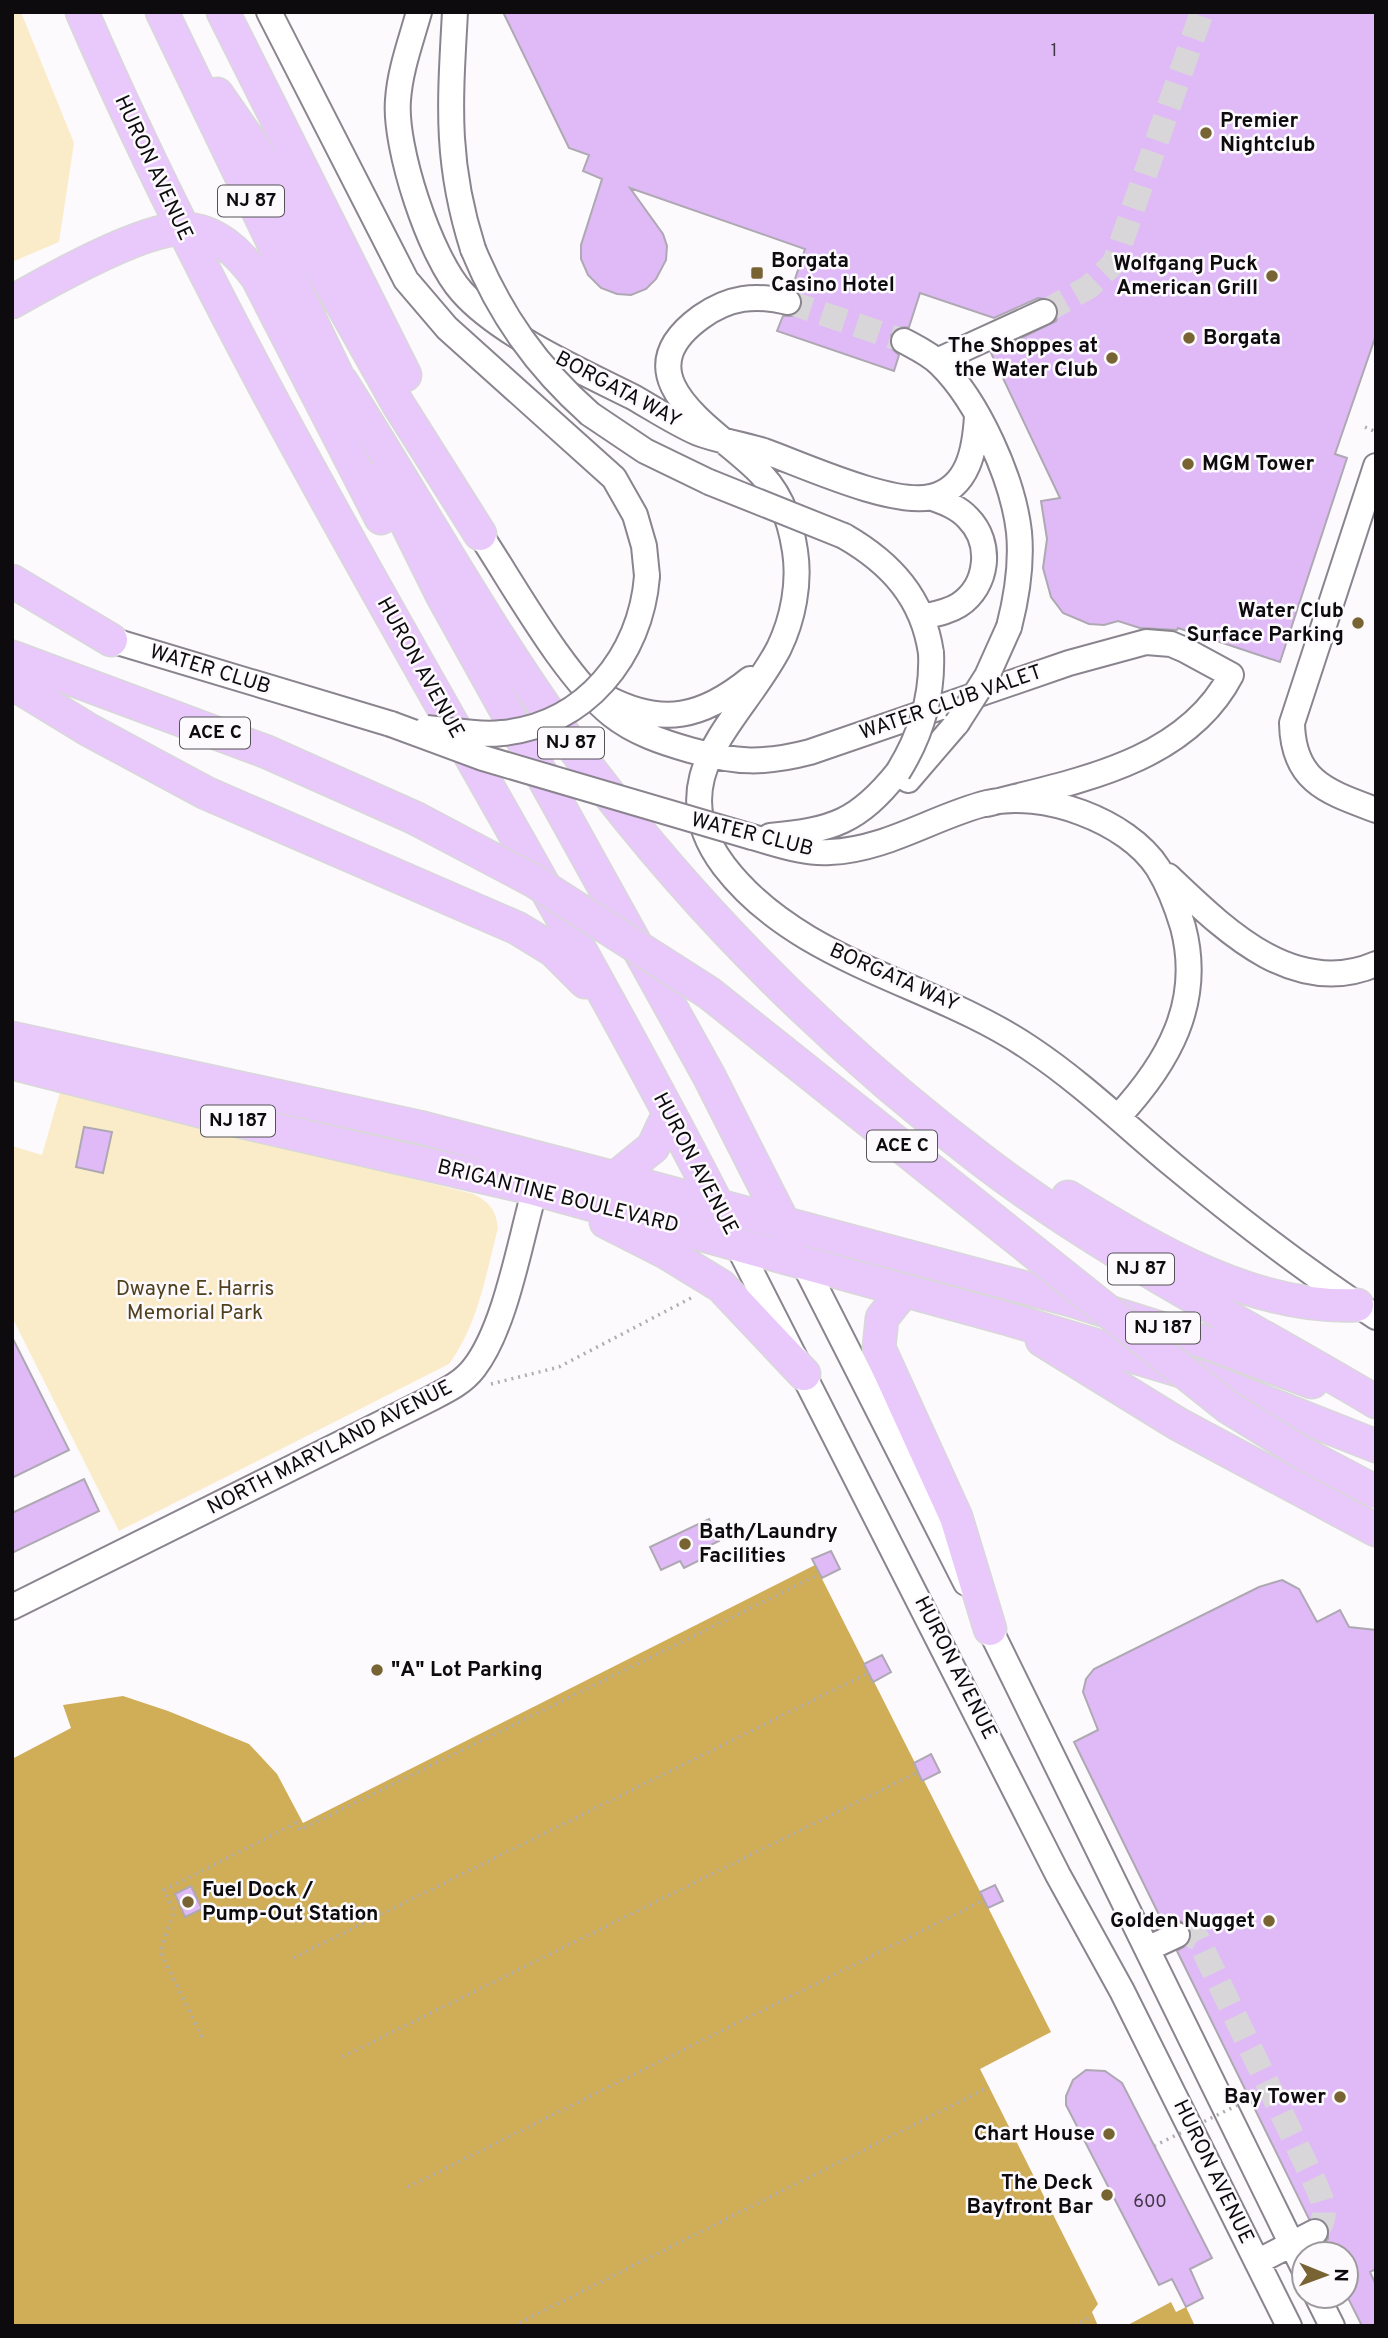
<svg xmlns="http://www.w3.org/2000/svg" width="1388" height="2338" font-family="Overpass,sans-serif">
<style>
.green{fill:#fbecc9}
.water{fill:#d0ad57}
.building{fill:#dfbaf6;stroke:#aea8b2;stroke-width:2}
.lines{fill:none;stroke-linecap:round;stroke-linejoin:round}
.minor-tunnel{stroke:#d9d6da;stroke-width:24;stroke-dasharray:24 12;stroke-linecap:butt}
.minor-casing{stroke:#8a848e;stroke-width:28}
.major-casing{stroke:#d8d8d8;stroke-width:35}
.path{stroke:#b0adb1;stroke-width:3.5;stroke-dasharray:2 5;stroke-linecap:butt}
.minor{stroke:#fff;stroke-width:24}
.major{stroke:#e9c8fc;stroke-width:32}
.minor-bridge-casing{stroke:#8a848e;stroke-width:28;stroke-linecap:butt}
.major-bridge-casing{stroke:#d8d8d8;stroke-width:35;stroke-linecap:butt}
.path-bridge{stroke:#b0adb1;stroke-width:3.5;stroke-dasharray:2 5;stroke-linecap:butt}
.minor-bridge{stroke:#fff;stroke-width:24}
.major-bridge{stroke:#e9c8fc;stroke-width:32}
.poi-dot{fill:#786433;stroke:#fdfafe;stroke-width:2.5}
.labels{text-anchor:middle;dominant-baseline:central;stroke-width:5;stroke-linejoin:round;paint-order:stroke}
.number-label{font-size:18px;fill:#423748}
.shield{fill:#fdfafe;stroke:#555356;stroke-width:2}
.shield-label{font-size:19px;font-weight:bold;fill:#0d0b0e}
.poi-label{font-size:21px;font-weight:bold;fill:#0d0b0e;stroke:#fdfafe;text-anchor:start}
.street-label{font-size:21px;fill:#0d0b0e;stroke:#fdfafe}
.park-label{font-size:21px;fill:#4f401b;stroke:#fdfafe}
</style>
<rect width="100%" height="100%" fill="#fdfafe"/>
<!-- green -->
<path class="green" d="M12 12H21L74 143 59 242 12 262Z
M60 1092 474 1194C490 1203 496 1210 498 1228 486 1274 478 1325 449 1364L119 1531 12 1317V1146L42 1155Z"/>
<!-- water -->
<path class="water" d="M815 1565 1051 2032 980 2069 1098 2304 1092 2312 1098 2326H12V1759L71 1728 63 1705 123 1696 168 1711 249 1744 277 1774 303 1823Z
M1171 2302 1176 2312 1186 2307 1195 2326H1126Z"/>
<!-- building -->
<path class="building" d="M503 12H1376V335L1335 454 1347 458 1280 662 1178 628 1177 630 1140 628 1118 621 1104 625 1089 624 1063 613 1051 597 1043 568 1047 539 1041 501 1060 498 991 353 1056 321 1059 313 1052 300 1038 298 994 318 920 293 909 327 897 328 891 335V348L899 355 894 371 777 331 783 316H793L802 306V297L792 288 805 249 630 188 663 234 667 246 666 260 656 279 646 289 631 295 617 294 601 288 588 275 581 259V245L602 179 583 171 589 155 569 148Z
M84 1127 112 1132 103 1173 76 1167Z
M12 1337 69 1450 12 1478Z
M84 1479 99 1511 12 1553V1513Z
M709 1519 719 1541 700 1550 704 1558 684 1568 680 1561 661 1570 650 1547Z
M831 1551 840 1569 822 1578 812 1559Z
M1282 1580 1299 1589 1317 1622 1340 1610 1349 1627 1376 1630V2269L1370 2272 1376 2285V2326H1362L1346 2294V2254H1326L1322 2245 1328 2239V2226L1322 2219H1309L1177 1951 1190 1943V1928L1179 1920 1164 1925 1074 1742 1098 1730 1083 1692 1086 1679 1094 1669 1259 1587Z
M882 1655 891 1672 873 1682 864 1664Z
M931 1754 940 1772 922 1781 914 1763Z
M995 1885 1003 1901 988 1908 980 1892Z
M191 1886 202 1909 185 1917 175 1894Z
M1086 2070 1105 2071 1122 2083 1212 2258 1190 2269 1203 2298 1186 2307 1172 2279 1159 2285 1066 2105V2096L1073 2080Z"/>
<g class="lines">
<!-- minor-tunnel -->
<path class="minor-tunnel" d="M788 302 904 341
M1044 312 1089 287 1114 263 1202 12
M1177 1935 1189 1934 1198 1939 1316 2185C1323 2201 1330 2218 1315 2232"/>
<!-- minor casing -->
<g class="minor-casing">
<path id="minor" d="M269 12 406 280 447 328 614 478 635 515 644 546 647 576
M419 12C411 41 400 70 398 100 394 147 430 257 462 292 500 335 581 371 633 397 654 409 675 423 698 433 719 441 742 444 764 451 803 465 892 506 931 497 969 488 975 449 977 416
M455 12C450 103 445 161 473 249
M788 302C755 294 729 297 701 317 614 380 724 433 762 475 781 495 791 524 795 551 800 583 793 619 779 648 742 720 657 777 724 866 799 964 933 982 1031 1049 1082 1083 1126 1126 1173 1165 1238 1219 1306 1271 1376 1317
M904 341C917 348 930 354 940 364 978 401 1013 479 1019 532 1022 564 1017 596 1009 627
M937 361 1044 312
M590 414 645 451 709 482
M1376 466 1292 723C1293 782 1328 792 1376 810
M480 534C515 587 564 677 612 715 635 733 662 742 690 750 736 763 764 764 810 752L1069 663 1146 642 1171 644 1185 650 1231 675C1185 763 1076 781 987 804
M844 536C891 563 923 598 931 653
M922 617C935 614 948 612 959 605 988 586 993 543 968 518 958 507 944 502 930 497
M111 640 391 724
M607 698C663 727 703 717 750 679
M908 780 957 723
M770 836C833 830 858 822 898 772
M752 837C778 844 804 854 830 852 886 850 935 816 987 803 1042 790 1127 820 1158 868 1169 886 1177 907 1183 927 1203 1003 1168 1063 1118 1117
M1168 876C1222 927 1293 1000 1376 964
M736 1242 1058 1875 1122 1991 1289 2326
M803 1262 966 1583
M12 1607 426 1401C443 1392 462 1384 474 1368 506 1327 520 1240 535 1189
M983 1615 1304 2269
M1147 1949 1177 1935
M1257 2262 1315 2232
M1317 2296 1332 2326"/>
</g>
<!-- major casing -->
<g class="major-casing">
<path id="major" d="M82 12C263 430 516 811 723 1216
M162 12 349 400
M223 12 405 375
M217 94 253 146 398 404 480 534
M12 302C49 281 144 227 184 229 216 230 239 253 257 277L381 518
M341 381C422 508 494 642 585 763 699 914 833 1047 983 1161 1106 1255 1244 1323 1376 1402
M383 476 442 595 709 1076 790 1236
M12 581 111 640
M12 657 267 752 415 818
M12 683 89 730 206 793 517 928 553 950 585 982
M12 1038 419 1127 615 1178 1071 1300 1211 1344 1312 1382
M12 1063 247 1123 535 1189 1005 1318 1204 1378 1376 1446
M615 1178 653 1147 669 1113
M1068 1197C1153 1249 1253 1310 1357 1305
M606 1222 667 1253 721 1286 804 1374
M903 1292 882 1318 879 1348 956 1517 990 1629
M1042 1340 1178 1424 1376 1530"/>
</g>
<!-- path -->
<path class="path" d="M1365 427 1376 432
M491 1384 559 1367 691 1298
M293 1958 868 1673
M202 2037 160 1951 174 1911 164 1890 296 1823 300 1830 820 1574
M342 2057 918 1772
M408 2187 984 1900
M513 2326 989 2087
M1074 2326 1093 2316"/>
<!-- minor -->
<use href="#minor" class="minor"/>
<!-- major -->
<use href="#major" class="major"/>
<!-- minor-bridge casing -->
<g class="minor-bridge-casing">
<path id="minor-bridge" d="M473 249C500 315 537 367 590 414
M709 482 844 536
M957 723 987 676 1009 627
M391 724 483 758 752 837
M427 728C451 730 478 736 502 733 585 725 641 656 647 576
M898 772C921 735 933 697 931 653"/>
</g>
<!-- major-bridge casing -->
<g class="major-bridge-casing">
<path id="major-bridge" d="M415 818 534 881 709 993 1228 1407 1304 1454 1376 1492"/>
</g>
<!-- path-bridge -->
<path class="path-bridge" d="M1154 2146 1250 2099"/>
<!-- minor-bridge -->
<use href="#minor-bridge" class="minor-bridge"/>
<!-- major-bridge -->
<use href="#major-bridge" class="major-bridge"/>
</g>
<!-- markers -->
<g class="poi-dot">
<circle cx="1206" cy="133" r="7"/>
<rect x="750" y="266" width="14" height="14" rx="3.5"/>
<circle cx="1272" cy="276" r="7"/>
<circle cx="1189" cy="338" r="7"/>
<circle cx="1112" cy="358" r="7"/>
<circle cx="1188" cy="464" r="7"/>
<circle cx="1358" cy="623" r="7"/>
<circle cx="685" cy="1544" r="7"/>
<circle cx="377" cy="1670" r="7"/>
<circle cx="188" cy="1902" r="7"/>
<circle cx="1269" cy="1921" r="7"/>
<circle cx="1340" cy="2097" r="7"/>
<circle cx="1109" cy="2134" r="7"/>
<circle cx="1107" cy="2195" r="7"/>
</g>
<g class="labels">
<!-- number labels -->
<g class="number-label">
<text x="1054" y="51">1</text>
<text x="1150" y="2202">600</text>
</g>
<!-- shield labels -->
<g class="shield">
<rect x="218" y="185.5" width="66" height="31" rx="5"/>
<rect x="180" y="717.5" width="70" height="31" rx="5"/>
<rect x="538" y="727.5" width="66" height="31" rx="5"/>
<rect x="201" y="1105.5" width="74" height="31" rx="5"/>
<rect x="867" y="1130.5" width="70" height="31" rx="5"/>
<rect x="1108" y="1253.5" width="66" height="31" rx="5"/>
<rect x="1126" y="1312.5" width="74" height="31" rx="5"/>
</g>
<g class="shield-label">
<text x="251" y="201">NJ 87</text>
<text x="215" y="733">ACE C</text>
<text x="571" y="743">NJ 87</text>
<text x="238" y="1121">NJ 187</text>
<text x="902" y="1146">ACE C</text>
<text x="1141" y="1269">NJ 87</text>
<text x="1163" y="1328">NJ 187</text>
</g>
<!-- poi labels -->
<g class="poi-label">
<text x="1220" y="121">Premier<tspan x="1220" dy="24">Nightclub</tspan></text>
<text x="771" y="261">Borgata<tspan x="771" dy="24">Casino Hotel</tspan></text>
<text x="1258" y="264" text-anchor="end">Wolfgang Puck<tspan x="1258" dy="24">American Grill</tspan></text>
<text x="1203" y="338">Borgata</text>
<text x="1098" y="346" text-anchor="end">The Shoppes at<tspan x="1098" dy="24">the Water Club</tspan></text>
<text x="1202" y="464">MGM Tower</text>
<text x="1344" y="611" text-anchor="end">Water Club<tspan x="1344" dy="24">Surface Parking</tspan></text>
<text x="699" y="1532">Bath/Laundry<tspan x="699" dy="24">Facilities</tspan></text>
<text x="391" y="1670">"A" Lot Parking</text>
<text x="202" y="1890">Fuel Dock /<tspan x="202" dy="24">Pump-Out Station</tspan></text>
<text x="1255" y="1921" text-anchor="end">Golden Nugget</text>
<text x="1326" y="2097" text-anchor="end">Bay Tower</text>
<text x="1095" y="2134" text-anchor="end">Chart House</text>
<text x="1093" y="2183" text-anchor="end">The Deck<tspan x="1093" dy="24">Bayfront Bar</tspan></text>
</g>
<!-- street labels -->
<g class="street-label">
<text transform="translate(153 168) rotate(65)">HURON AVENUE</text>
<text transform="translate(618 390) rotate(28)">BORGATA WAY</text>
<text transform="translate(420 668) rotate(61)">HURON AVENUE</text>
<text transform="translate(210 670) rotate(17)">WATER CLUB</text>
<text transform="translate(951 703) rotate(-19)">WATER CLUB VALET</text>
<text transform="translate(752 835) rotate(14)">WATER CLUB</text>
<text transform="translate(894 978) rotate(24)">BORGATA WAY</text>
<text transform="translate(695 1164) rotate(62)">HURON AVENUE</text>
<text transform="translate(558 1197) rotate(14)">BRIGANTINE BOULEVARD</text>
<text transform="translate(330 1448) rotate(-27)">NORTH MARYLAND AVENUE</text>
<text transform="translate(955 1668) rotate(63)">HURON AVENUE</text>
<text transform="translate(1213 2172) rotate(64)">HURON AVENUE</text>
</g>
<!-- park labels -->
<g class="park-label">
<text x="195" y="1289">Dwayne E. Harris<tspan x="195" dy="24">Memorial Park</tspan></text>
</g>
</g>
<!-- border -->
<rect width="1388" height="2338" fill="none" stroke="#0d0b0e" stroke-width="28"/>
<!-- north arrow -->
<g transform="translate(1325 2275) rotate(91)"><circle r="33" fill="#fdfafe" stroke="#9d9a9e" stroke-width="2"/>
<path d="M0-5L12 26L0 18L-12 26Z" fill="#786433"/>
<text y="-10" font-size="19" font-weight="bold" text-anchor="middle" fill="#0d0b0e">N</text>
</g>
</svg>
